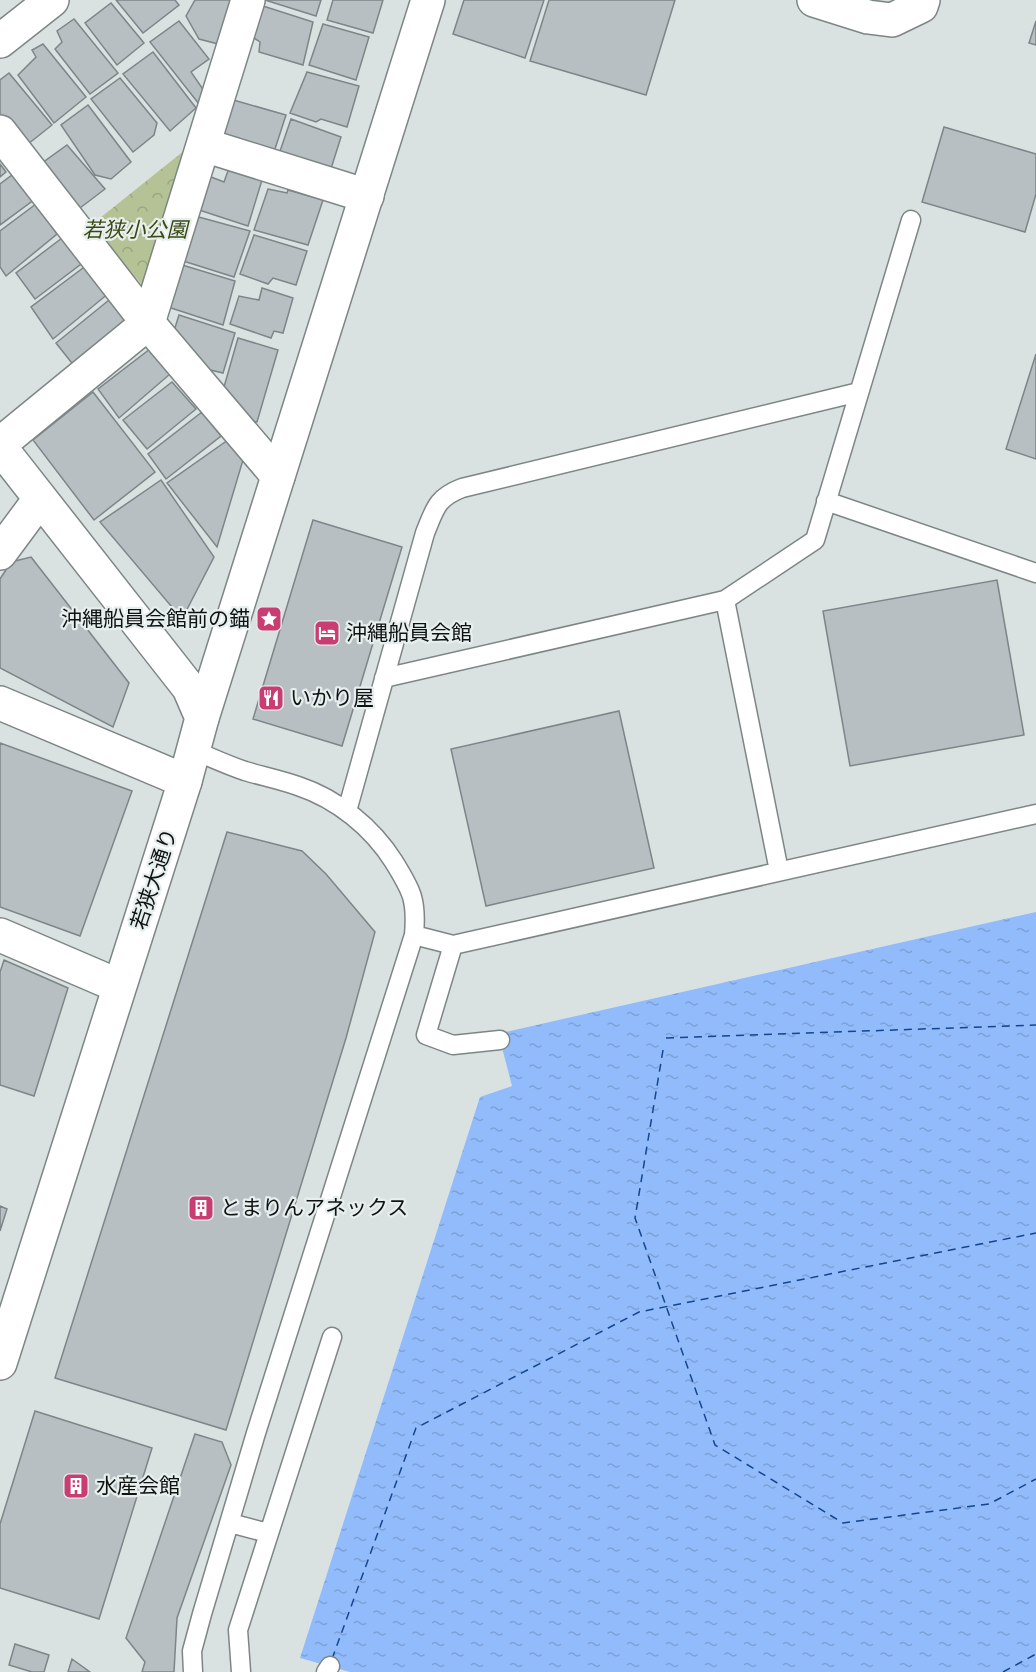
<svg xmlns="http://www.w3.org/2000/svg" width="1036" height="1672" font-family="'Roboto Serif','Noto Sans JP',serif">
<style>
.park{fill:url(#park-crowns)}
.water{fill:url(#water-ripples)}
.lines{fill:none;stroke-linecap:round;stroke-linejoin:round}
.ferry{stroke:#15458e;stroke-width:1.5;stroke-dasharray:8 6;stroke-linecap:butt}
.building{fill:#b7bfc2;stroke:#7e8588;stroke-width:1.5}
.service-casing{stroke:#7e8685;stroke-width:21}
.minor-casing{stroke:#7e8685;stroke-width:36}
.tertiary-casing{stroke:#7e8685;stroke-width:36}
.secondary-casing{stroke:#7e8685;stroke-width:36}
.service{stroke:#fff;stroke-width:18}
.minor{stroke:#fff;stroke-width:33}
.tertiary{stroke:#fff;stroke-width:33}
.secondary{stroke:#fff;stroke-width:33}
.labels{text-anchor:middle;dominant-baseline:central;stroke-width:4.5;stroke-linejoin:round;paint-order:stroke}
.park-label{font-size:21px;font-style:italic;fill:#3a4711;stroke:#e6efee}
.poi-label{font-size:21px;fill:#0f1211;stroke:#e6efee;text-anchor:start}
.street-label{font-size:21px;fill:#0f1211;stroke:#e6efee}
</style>
<defs>
<pattern id="park-crowns" width="20" height="18" patternUnits="userSpaceOnUse" patternTransform="scale(1.5)"><rect width="20" height="18" fill="#b4c296"/><path d="M2 6a3 3 0 1 1 6 0M12 15a3 3 0 1 1 6 0" fill="none" stroke="#9aa680"/></pattern>
<pattern id="water-ripples" width="26" height="14" patternUnits="userSpaceOnUse" patternTransform="scale(1.5)"><rect width="26" height="14" fill="#92bbfb"/><path d="M2 4q2-2 4 0t4 0M15 11q2-2 4 0t4 0" fill="none" stroke="#7da0d6"/></pattern>
</defs>
<rect width="100%" height="100%" fill="#d9e2e1"/>
<!-- park -->
<path class="park" d="M190 146 146 289 90 226Z"/>
<!-- water -->
<path class="water" d="M1036 912V1672H350L300 1658 480 1097 512 1086 500 1040 501 1033Z"/>
<g class="lines">
<!-- ferry -->
<path class="ferry" d="M666 1038 1036 1025
M663 1050 635 1218 715 1445 843 1523 989 1504 1036 1479
M332 1659 416 1428 639 1312 1036 1233
M1003 1672 1036 1654"/>
</g>
<!-- building -->
<path class="building" d="M116 0H175L179 5 143 33Z
M195 0H243L226 46 199 39 186 16Z
M265 0H321L316 16Z
M333 0H383L373 33 327 20Z
M464 0H544L525 58 453 34Z
M549 0H675L646 95 530 61Z
M111 3 144 43 117 65 85 23Z
M263 6 313 22 303 65 259 52 260 42 251 36Z
M74 19 118 73 90 94 55 49 62 42 57 31Z
M179 21 209 59 191 72 209 98 199 104 150 42Z
M1036 21V45L1029 43Z
M323 24 369 37 356 80 309 65Z
M43 44 86 97 54 123 18 75 36 57 32 50Z
M153 52 196 108 170 131 123 74Z
M307 72 359 86 347 127 321 119 316 122 290 113Z
M9 73 52 125 23 148 0 119V80Z
M120 78 157 123 154 135 133 152 91 99Z
M230 99 286 115 273 155 217 139Z
M88 105 131 162 111 179 95 175 61 125Z
M291 119 341 137 329 175 277 160Z
M944 127 1036 154V194L1025 232 922 202Z
M67 145 105 189 80 208 64 201 38 166Z
M0 164 6 172 0 177Z
M229 168 262 180 248 226 196 209 206 175 224 182Z
M16 172 35 199 0 225V184Z
M268 189 287 193 288 190 323 200 308 245 254 230Z
M36 204 57 234 6 276 0 267V231Z
M195 216 250 231 234 277 180 260Z
M66 235 85 261 35 299 16 273Z
M254 235 307 251 296 285 273 278 268 284 240 274Z
M179 264 235 281 223 325 165 306Z
M87 265 109 293 53 339 31 307Z
M262 288 293 298 283 333 274 331 271 338 230 324 239 296 259 300Z
M114 296 137 324 79 372 56 343Z
M179 315 235 333 223 373 198 367 174 331Z
M238 338 278 350 257 422 238 419 222 394Z
M150 349 170 374 119 418 98 389Z
M1036 354V459L1006 449Z
M172 382 196 409 147 449 123 420Z
M93 392 155 472 94 520 33 440Z
M202 412 221 436 166 479 148 454Z
M228 440 243 460 217 547 167 483Z
M161 480 214 557 182 619 100 522Z
M313 520 402 547 342 746 253 719Z
M31 557 129 683 113 727 0 668V579L11 562Z
M997 580 1024 735 850 766 823 611Z
M619 711 654 868 486 906 451 749Z
M0 743 132 791 80 936 0 907Z
M227 832 302 851 326 874 375 932 346 1038 226 1430 55 1378Z
M4 960 68 988 34 1096 0 1085V972Z
M0 1206 7 1209 0 1231Z
M35 1411 152 1448 99 1619 0 1588V1524Z
M195 1434 222 1442 231 1465 177 1618 174 1672H142L145 1662 126 1638Z
M15 1644 49 1655 44 1672H32L9 1665Z
M72 1659 90 1672H68Z"/>
<g class="lines">
<!-- service casing -->
<g class="service-casing">
<path id="service" d="M826 501 1036 573
M725 600 779 871
M384 678 725 600 815 540 911 220
M347 811 425 533C435 509 436 498 462 488L859 392
M414 935 453 945 1036 814
M453 945 426 1035 453 1045 500 1040
M230 1523 268 1533
M193 1672 192 1651 202 1614 256 1433 414 935C417 900 412 891 394 862 372 827 337 799 298 786 281 780 262 776 245 771 227 765 210 757 193 750
M241 1672 238 1630 332 1337
M326 1672 330 1666"/>
</g>
<!-- minor casing -->
<g class="minor-casing">
<path id="minor" d="M814 0 868 17 892 20 921 6 923 0
M0 41 52 0
M0 132 148 323 278 476
M204 145 367 196
M0 444 148 323 248 0
M0 553 40 499
M0 935 119 986"/>
</g>
<!-- tertiary casing -->
<g class="tertiary-casing">
<path id="tertiary" d="M0 703 185 781
M202 718 428 0"/>
</g>
<!-- secondary casing -->
<g class="secondary-casing">
<path id="secondary" d="M0 447 189 688 202 718 185 781 0 1363"/>
</g>
<!-- service -->
<use href="#service" class="service"/>
<!-- minor -->
<use href="#minor" class="minor"/>
<!-- tertiary -->
<use href="#tertiary" class="tertiary"/>
<!-- secondary -->
<use href="#secondary" class="secondary"/>
</g>
<!-- icons -->
<defs>
<g id="sight-square" transform="scale(1.35)"><rect x="-9" y="-9" width="18" height="18" rx="4" fill="#c83d72" stroke="#e6efee"/><path d="M0-6L1.8-2.2L6-1.7L2.9 1.2L3.7 5.4L0 3.3L-3.7 5.4L-2.9 1.2L-6-1.7L-1.8-2.2Z" fill="#fff"/></g>
<g id="hotel-square" transform="scale(1.35)"><rect x="-9" y="-9" width="18" height="18" rx="4" fill="#c83d72" stroke="#e6efee"/><path d="M-6-4.5h1.5V1H6V5H4.5V3h-9V5H-6ZM-4 0a1.8 1.8 0 1 1 3.6 0ZM.5 0V-2.5h3Q6-2.5 6 0Z" fill="#fff"/></g>
<g id="restaurant-square" transform="scale(1.35)"><rect x="-9" y="-9" width="18" height="18" rx="4" fill="#c83d72" stroke="#e6efee"/><path d="M-5-6h1v4h1v-4h1v4h1v-4h1v5L-1.5 .5V6h-2V.5L-5-1ZM5-6V6H3V1.5H1.5Q1.5-4 5-6Z" fill="#fff"/></g>
<g id="building-square" transform="scale(1.35)"><rect x="-9" y="-9" width="18" height="18" rx="4" fill="#c83d72" stroke="#e6efee"/><path d="M-4-6H4V6H1V3H-1V6H-4ZM-2.5-4.3h1.7v1.8h-1.7ZM.8-4.3h1.7v1.8H.8ZM-2.5-1h1.7V.8h-1.7ZM.8-1h1.7V.8H.8Z" fill="#fff"/></g>
</defs>
<g fill-rule="evenodd">
<use href="#sight-square" x="269" y="619"/>
<use href="#hotel-square" x="327" y="633"/>
<use href="#restaurant-square" x="271" y="698"/>
<use href="#building-square" x="201" y="1208"/>
<use href="#building-square" x="76" y="1486"/>
</g>
<g class="labels">
<!-- park labels -->
<g class="park-label">
<text x="135" y="230">若狭小公園</text>
</g>
<!-- poi labels -->
<g class="poi-label">
<text x="250" y="619" text-anchor="end">沖縄船員会館前の錨</text>
<text x="346" y="633">沖縄船員会館</text>
<text x="290" y="698">いかり屋</text>
<text x="220" y="1208">とまりんアネックス</text>
<text x="96" y="1486">水産会館</text>
</g>
<!-- street labels -->
<g class="street-label">
<text transform="translate(154 879) rotate(-72)">若狭大通り</text>
</g>
</g>
</svg>
